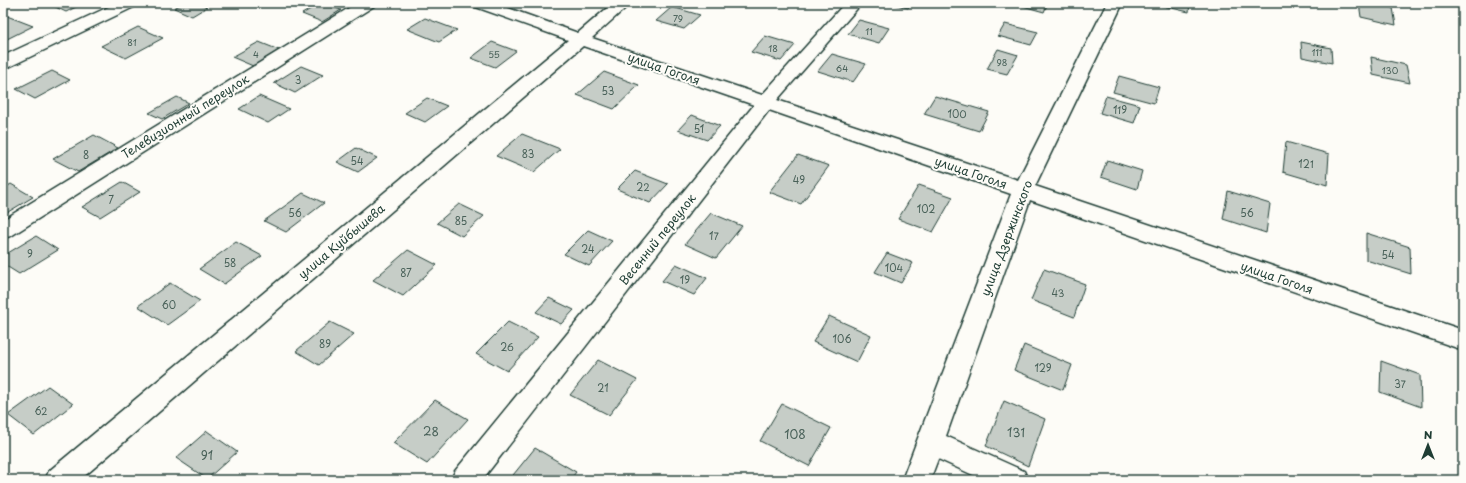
<svg xmlns="http://www.w3.org/2000/svg" width="1466" height="483" font-family="'Playpen Sans',sans-serif">
<style>
.building{fill:#c6cdc7;stroke:#1f3d34}
.lines{fill:none;stroke-linecap:round;stroke-linejoin:round}
.minor-casing{stroke:#1f3d34;stroke-width:3}
.minor{fill:#fdfcf7;fill-rule:evenodd}
.labels{text-anchor:middle;dominant-baseline:central;stroke-width:4;stroke-linejoin:round;paint-order:stroke}
.far-number-label{font-size:9px;fill:#496159}
.number-label{font-size:10px;fill:#496159}
.street-label{font-size:12px;fill:#1f3d34;stroke:#fdfcf7}
.near-number-label{font-size:12px;fill:#496159}
</style>
<rect width="100%" height="100%" fill="#fdfcf7"/>
<filter id="ink" filterUnits="userSpaceOnUse"><feTurbulence type="fractalNoise" baseFrequency=".025" numOctaves="2"/><feDisplacementMap in="SourceGraphic" scale="8" xChannelSelector="R" yChannelSelector="G"/><feConvolveMatrix kernelMatrix="1 2 1 2 8 2 1 2 1" color-interpolation-filters="sRGB"/></filter>
<g filter="url(#ink)">
<!-- building -->
<path class="building" d="M47 3H84L66 12Z
M184 3H197L207 7 192 16 174 8Z
M321 3 341 10 322 22 302 14Z
M889 3H912L908 8Z
M1012 3H1048L1044 12Z
M1158 3H1190L1189 12 1158 5Z
M1359 3 1393 8 1396 25 1361 17Z
M672 7 700 15 684 29 656 21Z
M7 16 33 26 3 41V17Z
M425 18 457 30 439 42 407 29Z
M859 20 889 28 879 43 848 34Z
M1005 24 1038 32 1031 45 998 36Z
M138 27 163 38 126 58 101 46Z
M765 36 795 45 781 61 751 52Z
M259 42 279 50 253 66 232 57Z
M492 42 516 51 495 67 471 58Z
M1301 42 1331 48 1332 63 1302 57Z
M998 49 1018 55 1007 74 987 69Z
M832 54 866 64 853 82 818 71Z
M1371 57 1406 65 1410 83 1373 75Z
M301 66 323 75 295 93 274 83Z
M52 71 70 80 35 99 16 89Z
M604 72 639 85 614 109 577 95Z
M1119 76 1159 87 1154 103 1113 92Z
M259 96 289 109 268 123 239 109Z
M935 96 989 112 979 131 924 114Z
M1106 96 1140 105 1134 123 1100 113Z
M177 97 189 103 162 119 149 113Z
M427 98 447 106 425 122 405 113Z
M692 115 720 126 707 140 678 130Z
M522 134 560 149 534 172 496 156Z
M94 135 118 148 78 172 53 159Z
M1286 142 1329 154 1327 185 1283 172Z
M356 148 377 158 358 172 337 162Z
M798 155 829 166 801 204 769 192Z
M1107 160 1142 171 1137 189 1101 177Z
M635 171 668 184 650 203 617 189Z
M122 182 140 192 100 217 82 207Z
M11 184 33 197 3 215V189Z
M919 185 953 197 933 232 898 219Z
M1228 191 1270 204 1266 233 1223 219Z
M303 193 324 203 286 232 264 221Z
M459 204 484 216 462 236 437 223Z
M711 213 742 226 716 258 685 244Z
M588 230 612 241 589 266 564 254Z
M1366 233 1410 247 1411 274 1366 260Z
M36 236 58 250 19 274 3 264V256Z
M236 242 262 256 224 284 199 269Z
M408 250 437 265 403 296 373 280Z
M887 253 913 263 901 283 875 272Z
M676 264 707 278 694 295 662 281Z
M1044 269 1085 284 1074 317 1031 300Z
M170 283 200 301 167 325 138 306Z
M549 298 574 310 561 324 536 312Z
M829 316 871 335 857 362 813 342Z
M330 322 354 334 319 365 296 351Z
M508 322 538 337 507 371 476 354Z
M1024 345 1072 365 1063 390 1014 370Z
M598 360 637 380 609 415 570 395Z
M1381 361 1420 375 1421 407 1380 392Z
M48 386 73 404 34 435 8 415Z
M435 400 468 419 427 464 393 443Z
M1004 401 1045 419 1028 466 986 446Z
M782 404 831 428 809 466 760 441Z
M207 431 237 452 207 479 176 458Z
M535 448 576 472 570 480H509Z"/>
<g class="lines">
<!-- minor casing -->
<g class="minor-casing">
<path id="minor" d="M117 3H138L136 6 9 67 3 68V56Z
M357 3H376L374 6 11 236 3 238V220Z
M471 3H494L578 33 613 3H631L592 38 762 95 845 3H862L777 100 1018 180 1107 3H1123L1035 186 1463 330V350L1030 200 946 436 1024 471 1028 480H984L938 459 930 480H902L1011 194 769 110 482 480H451L455 471 754 105 583 46 80 480H45L49 471 568 40 473 6Z"/>
</g>
<!-- minor -->
<use href="#minor" class="minor"/>
</g>
</g>
<g class="labels">
<!-- far-number labels -->
<g class="far-number-label">
<text x="678" y="18">79</text>
<text x="869" y="31">11</text>
<text x="132" y="42">81</text>
<text x="773" y="48">18</text>
<text x="1317" y="52">111</text>
<text x="256" y="54">4</text>
<text x="494" y="54">55</text>
<text x="1002" y="62">98</text>
<text x="842" y="68">64</text>
<text x="1390" y="70">130</text>
</g>
<!-- number labels -->
<g class="number-label">
<text x="298" y="79">3</text>
<text x="608" y="90">53</text>
<text x="1120" y="109">119</text>
<text x="957" y="113">100</text>
<text x="699" y="128">51</text>
<text x="528" y="153">83</text>
<text x="86" y="154">8</text>
<text x="357" y="160">54</text>
<text x="1306" y="163">121</text>
<text x="799" y="179">49</text>
<text x="643" y="186">22</text>
<text x="111" y="199">7</text>
<text x="926" y="208">102</text>
<text x="295" y="212">56</text>
<text x="1247" y="212">56</text>
<text x="461" y="220">85</text>
<text x="714" y="235">17</text>
<text x="588" y="248">24</text>
<text x="30" y="253">9</text>
<text x="1388" y="254">54</text>
<text x="230" y="262">58</text>
<text x="894" y="267">104</text>
<text x="406" y="272">87</text>
<text x="685" y="279">19</text>
<text x="1058" y="292">43</text>
<text x="169" y="304">60</text>
<text x="842" y="338">106</text>
<text x="325" y="343">89</text>
<text x="507" y="346">26</text>
<text x="1043" y="367">129</text>
<text x="1400" y="383">37</text>
<text x="603" y="387">21</text>
<text x="41" y="410">62</text>
</g>
<!-- street labels -->
<g class="street-label">
<text transform="translate(664 68) rotate(19)">улица Гоголя</text>
<text transform="translate(185 116) rotate(-32)">Телевизионный переулок</text>
<text transform="translate(971 172) rotate(19)">улица Гоголя</text>
<text transform="translate(1006 238) rotate(-69)">улица Дзержинского</text>
<text transform="translate(657 239) rotate(-51)">Весенний переулок</text>
<text transform="translate(341 241) rotate(-40)">улица Куйбышева</text>
<text transform="translate(1277 277) rotate(19)">улица Гоголя</text>
</g>
<!-- near-number labels -->
<g class="near-number-label">
<text x="431" y="431">28</text>
<text x="1016" y="432">131</text>
<text x="795" y="434">108</text>
<text x="207" y="455">91</text>
</g>
</g>
<!-- margin -->
<rect width="1466" height="483" fill="none" stroke="#fdfcf7" stroke-width="16"/>
<rect x="8" y="8" width="1450" height="467" fill="none" stroke="#1f3d34" stroke-width="1.5" filter="url(#ink)"/>
<!-- north arrow -->
<g transform="translate(1428 445)" stroke="#fdfcf7" stroke-width="3" paint-order="stroke">
<path d="M0-3L7 15L0 10L-7 15Z" fill="#1f3d34"/>
<text y="-6" font-size="11" font-weight="bold" text-anchor="middle" fill="#1f3d34">N</text>
</g>
</svg>
